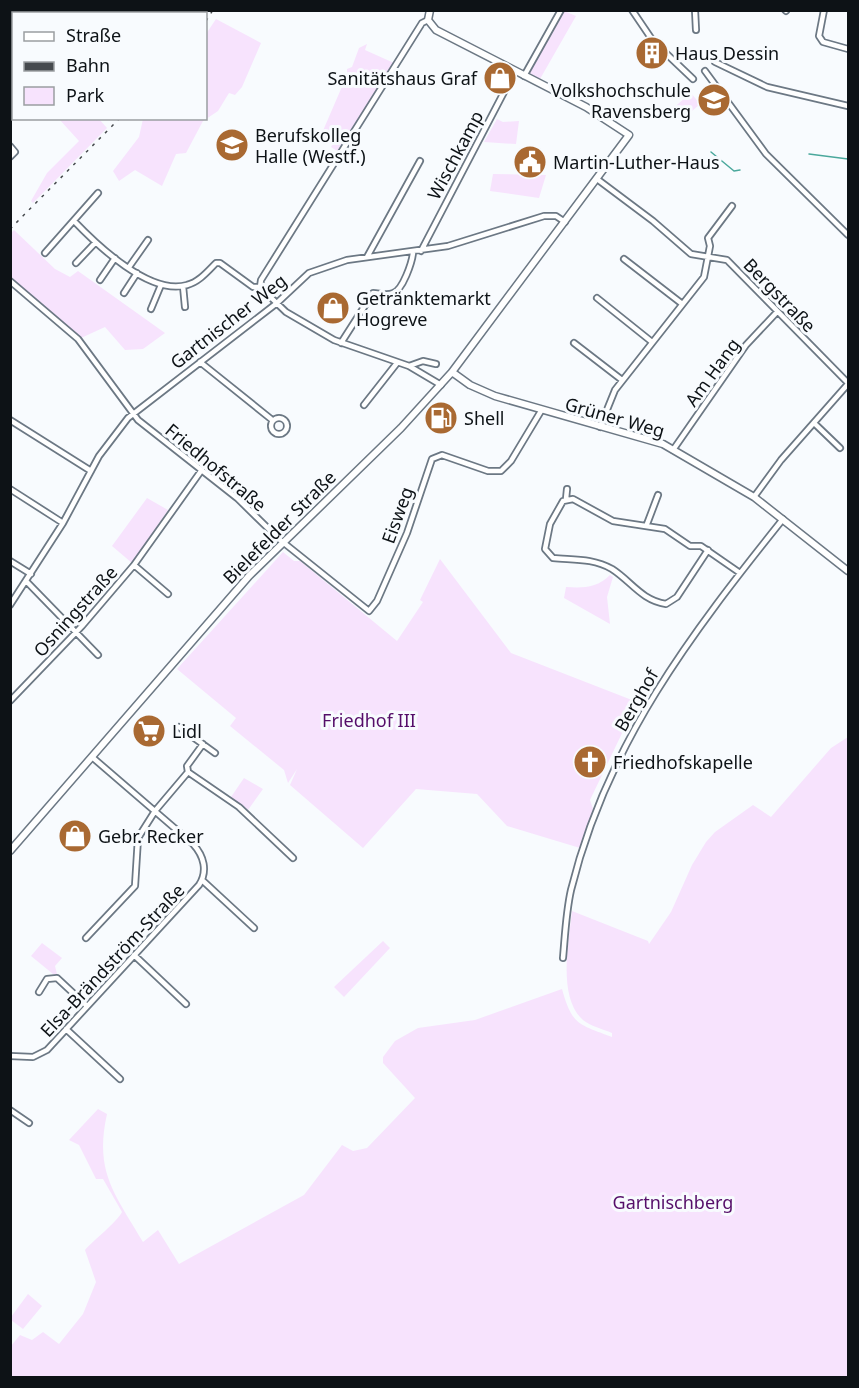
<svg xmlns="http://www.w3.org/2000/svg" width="859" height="1388" font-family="'Noto Sans',sans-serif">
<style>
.green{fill:#f7e3fd}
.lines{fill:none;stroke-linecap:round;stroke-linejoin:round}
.stream{stroke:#4aa89c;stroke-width:1.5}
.minor-casing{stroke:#6c7884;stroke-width:8}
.tertiary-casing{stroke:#6c7884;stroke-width:9}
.minor{stroke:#fff;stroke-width:4.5}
.tertiary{stroke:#fff;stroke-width:6}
.rail{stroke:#464a4e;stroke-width:1.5;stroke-dasharray:3 6;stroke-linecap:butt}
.labels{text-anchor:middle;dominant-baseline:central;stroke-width:6;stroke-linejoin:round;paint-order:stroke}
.poi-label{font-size:18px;fill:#0d1216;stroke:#f8fbfe;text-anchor:start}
.street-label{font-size:18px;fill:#0d1216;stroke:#f8fbfe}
.park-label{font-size:18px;fill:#550e69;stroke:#f8fbfe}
</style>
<rect width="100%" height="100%" fill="#f8fbfe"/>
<!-- green -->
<path class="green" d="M564 11 576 16 540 79 529 74Z
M216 19 261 43 242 87 235 95 229 93 218 111 203 121 186 153 176 154 162 186 135 170 119 181 113 171 139 137 143 119 206 118V34Z
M367 44 365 50 394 63 337 151 331 147 333 144 316 138 317 134 322 133 347 75V69L352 67 359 48Z
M691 93 700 104 682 120 672 109Z
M59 119H99L107 128 33 203 31 201 47 173 79 141Z
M497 119 503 122 519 121 516 144 484 142Z
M493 174 546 175 539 198 490 191Z
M14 230 55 269 70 277 78 271 165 333 143 349 125 350 105 327 81 338 11 279 10 234Z
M147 498 168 510 132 563 112 546Z
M283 552 294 561H300L397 641 423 602 420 600 440 559 511 653 637 702 590 800 593 809 580 848 507 826 477 794 416 789 363 848 290 785 297 769 288 783 284 770 230 726 236 718 177 669Z
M610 575 613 577 607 597 610 624 564 598 566 587C583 588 597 588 610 575Z
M848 737V1377H11V1346L20 1335 32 1340 43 1332 59 1344 83 1314 96 1282 85 1250C95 1239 117 1222 122 1212L103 1179H96L79 1145 69 1140 98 1109 107 1114C94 1172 115 1194 143 1242L158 1230 179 1264 304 1195 342 1145 353 1151 367 1148 415 1098 383 1063V1057L395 1041 418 1028 475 1020 562 989C572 1025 578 1024 612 1037V1033C603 1029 590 1026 583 1020 557 997 569 941 572 911L648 941 649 944 671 912 692 865 706 842 715 832 753 805 771 817 831 748Z
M244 778 263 789 248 810 231 797Z
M383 941 390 948 344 997 334 987Z
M42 943 62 958 55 966 57 974H53L31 956Z
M28 1294 42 1306 23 1329 11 1320V1317Z"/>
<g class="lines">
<!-- stream -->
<path class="stream" d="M711 152 734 171 740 170
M809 154 848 159"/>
<!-- minor casing -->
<g class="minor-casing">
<path id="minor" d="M62 10 65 14
M632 10 653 41 693 79
M695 10 696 30
M785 10 786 11
M824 10 819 36 823 42 848 49
M83 14 86 10
M132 14 135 10
M715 62 767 87 848 106
M705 71 766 154 848 235
M524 76 561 10
M10 146 15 152 10 157
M597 179 653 221 691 254 727 260 848 383
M74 221C97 245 150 296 187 285 199 282 208 271 216 263H220L253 287H260L286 312 334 340 409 366 441 385
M421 251 515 71
M45 253 98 193
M367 257 420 161
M624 259 681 303
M76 263 95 243
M129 267 148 240
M100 280 115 258
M10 281 78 339 138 420 237 498 279 539 369 611 377 601 407 533 432 459 442 455 488 471H501L511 461 541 411
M183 286 185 307
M260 287 261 280 422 23 428 20
M124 293 137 273
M597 298 652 342
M151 309 161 285
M341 343 373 293C379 293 387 296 393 293 403 290 412 262 413 253
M574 343 622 380
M200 362 271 419
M409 366 423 361 436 364
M364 405 397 363
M271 426a8 8 0 1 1 16 0a8 8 0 1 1-16 0Z
M10 420 91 471
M814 423 840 448
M600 427 615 390 704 277 710 246 708 238 732 206
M673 450 746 345 777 312
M10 489 63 523
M754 497 781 460 848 384
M566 499 567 489
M647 524 658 495
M708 550 677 597 666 604C641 600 631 581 612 569 593 558 573 560 553 558L545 549 550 524 563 501 573 499 613 521 665 529 690 546H701L740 573
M10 561 31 574
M134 565 168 594
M27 582 98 655
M10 605 63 523 99 456 128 418 277 303 309 273 347 260 448 246 544 216H556L565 222
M10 701 82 626 134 565 201 471
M179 727 215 753
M188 772 239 807 293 858
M202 880 254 928
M86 938 135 886 138 838 155 811 188 772 187 766 203 744
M134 955 186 1004
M563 958C565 936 566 912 571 890 607 743 691 634 783 519
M39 992 47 979 57 978 87 1006
M66 1029 120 1079
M10 1056 33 1057 47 1050 199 885C208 871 204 856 193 844L92 757
M10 1110 29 1123"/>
</g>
<!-- tertiary casing -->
<g class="tertiary-casing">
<path id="tertiary" d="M452 372 470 385 495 396 663 444 754 497 848 571
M10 851 249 576 401 428 452 372 629 135 586 107 436 30 428 20 430 10"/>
</g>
<!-- minor -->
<use href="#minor" class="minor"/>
<!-- tertiary -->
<use href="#tertiary" class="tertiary"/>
<!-- rail -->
<path class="rail" d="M206 21 213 10
M10 229 120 118"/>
</g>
<!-- icons -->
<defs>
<g id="building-disc" transform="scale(1.725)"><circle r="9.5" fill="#a96932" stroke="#f8fbfe"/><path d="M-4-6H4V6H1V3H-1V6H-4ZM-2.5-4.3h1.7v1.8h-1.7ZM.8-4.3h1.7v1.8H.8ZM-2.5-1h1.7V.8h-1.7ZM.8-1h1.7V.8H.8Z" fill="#fff"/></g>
<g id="shop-disc" transform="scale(1.725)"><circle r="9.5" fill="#a96932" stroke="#f8fbfe"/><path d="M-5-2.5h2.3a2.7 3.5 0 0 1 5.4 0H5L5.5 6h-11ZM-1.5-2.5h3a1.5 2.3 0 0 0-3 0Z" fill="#fff"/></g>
<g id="university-disc" transform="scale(1.725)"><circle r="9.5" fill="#a96932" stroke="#f8fbfe"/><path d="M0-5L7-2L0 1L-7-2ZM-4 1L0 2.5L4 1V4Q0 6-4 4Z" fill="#fff"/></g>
<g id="civic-disc" transform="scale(1.725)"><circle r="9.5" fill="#a96932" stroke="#f8fbfe"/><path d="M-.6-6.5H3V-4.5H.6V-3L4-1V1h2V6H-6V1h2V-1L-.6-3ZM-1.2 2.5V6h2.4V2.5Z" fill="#fff"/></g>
<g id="fuel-disc" transform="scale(1.725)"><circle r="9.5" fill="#a96932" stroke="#f8fbfe"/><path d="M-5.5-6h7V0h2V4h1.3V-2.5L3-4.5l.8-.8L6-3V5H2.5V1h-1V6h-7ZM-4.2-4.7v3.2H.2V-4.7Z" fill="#fff"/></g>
<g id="supermarket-disc" transform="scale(1.725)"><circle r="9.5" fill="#a96932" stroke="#f8fbfe"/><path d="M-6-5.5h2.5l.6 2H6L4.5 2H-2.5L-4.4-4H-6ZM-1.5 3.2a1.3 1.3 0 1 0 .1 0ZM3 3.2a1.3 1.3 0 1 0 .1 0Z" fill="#fff"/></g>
<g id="church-disc" transform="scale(1.725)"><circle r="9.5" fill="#a96932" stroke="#f8fbfe"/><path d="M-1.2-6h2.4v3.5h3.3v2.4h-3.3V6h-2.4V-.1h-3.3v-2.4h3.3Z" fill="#fff"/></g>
</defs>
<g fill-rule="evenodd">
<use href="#building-disc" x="652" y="53"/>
<use href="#shop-disc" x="500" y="78"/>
<use href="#university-disc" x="714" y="100"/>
<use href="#university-disc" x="232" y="145"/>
<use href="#civic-disc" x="530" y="162"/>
<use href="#shop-disc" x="333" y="308"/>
<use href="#fuel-disc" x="441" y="418"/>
<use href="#supermarket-disc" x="149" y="731"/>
<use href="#church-disc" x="590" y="762"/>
<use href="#shop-disc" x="75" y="836"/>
</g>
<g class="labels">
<!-- poi labels -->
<g class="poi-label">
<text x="675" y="53">Haus Dessin</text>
<text x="477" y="78" text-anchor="end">Sanitätshaus Graf</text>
<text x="691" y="90" text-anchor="end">Volkshochschule<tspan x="691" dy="21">Ravensberg</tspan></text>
<text x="255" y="135">Berufskolleg<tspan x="255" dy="21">Halle (Westf.)</tspan></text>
<text x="553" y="162">Martin-Luther-Haus</text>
<text x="356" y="298">Getränktemarkt<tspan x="356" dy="21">Hogreve</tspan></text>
<text x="464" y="418">Shell</text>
<text x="172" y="731">Lidl</text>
<text x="613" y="762">Friedhofskapelle</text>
<text x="98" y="836">Gebr. Recker</text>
</g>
<!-- street labels -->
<g class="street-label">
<text transform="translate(455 155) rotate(-62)">Wischkamp</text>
<text transform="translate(780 295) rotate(46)">Bergstraße</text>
<text transform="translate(228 321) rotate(-38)">Gartnischer Weg</text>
<text transform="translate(712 372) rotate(-54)">Am Hang</text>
<text transform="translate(615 417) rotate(16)">Grüner Weg</text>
<text transform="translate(216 467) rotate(40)">Friedhofstraße</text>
<text transform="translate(397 515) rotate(-70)">Eisweg</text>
<text transform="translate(279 527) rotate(-45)">Bielefelder Straße</text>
<text transform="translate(75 611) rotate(-48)">Osningstraße</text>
<text transform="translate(636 700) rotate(-60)">Berghof</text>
<text transform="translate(112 960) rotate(-47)">Elsa-Brändström-Straße</text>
</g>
<!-- park labels -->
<g class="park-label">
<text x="369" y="720">Friedhof III</text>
<text x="673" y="1202">Gartnischberg</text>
</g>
</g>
<!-- border -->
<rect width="859" height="1388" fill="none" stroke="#0d1216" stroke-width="24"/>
<!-- legend -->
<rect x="12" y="12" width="195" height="108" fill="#f8fbfe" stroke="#9a9ea1" stroke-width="1.5"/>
<rect x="24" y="32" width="30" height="9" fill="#ffffff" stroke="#9a9ea1" stroke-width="1.5"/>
<text x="66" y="42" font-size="18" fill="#0d1216">Straße</text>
<rect x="24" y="62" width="30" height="9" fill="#464a4e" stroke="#9a9ea1" stroke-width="1.5"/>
<text x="66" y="72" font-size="18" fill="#0d1216">Bahn</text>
<rect x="24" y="87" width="30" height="18" fill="#f7e3fd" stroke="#9a9ea1" stroke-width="1.5"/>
<text x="66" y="102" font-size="18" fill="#0d1216">Park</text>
</svg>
